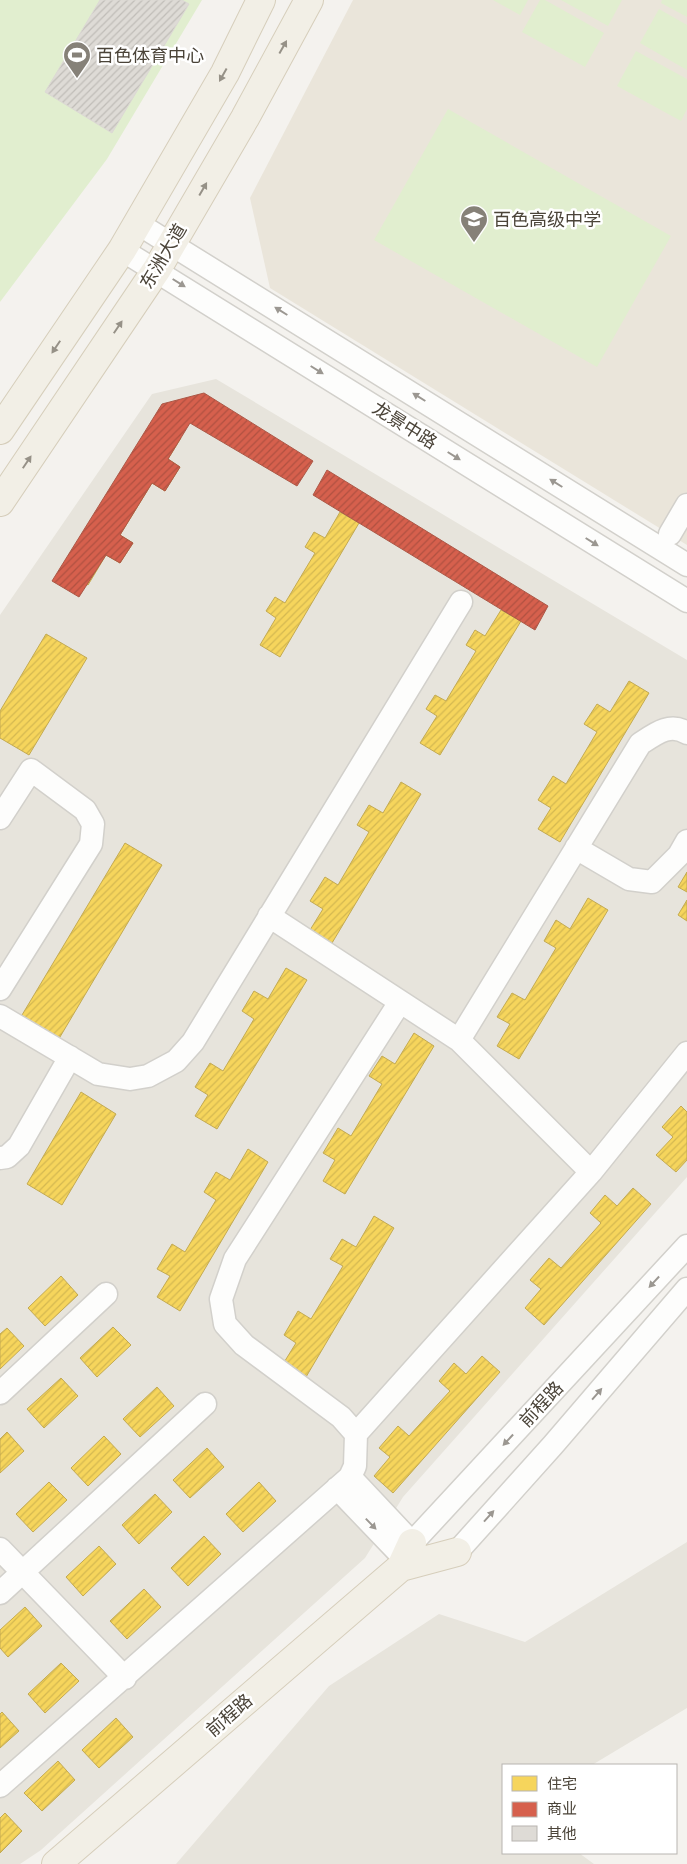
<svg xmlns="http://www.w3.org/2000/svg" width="687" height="1864" font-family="Inter,'Noto Sans SC',sans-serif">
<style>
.residential{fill:#e7e4dc}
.education{fill:#eae5da}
.green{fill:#e1eecf}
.homes{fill:url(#homes-hatch);stroke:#c3aa52}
.shops{fill:url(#shops-hatch);stroke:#ac5847}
.building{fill:url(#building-hatch);stroke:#dcd9d4}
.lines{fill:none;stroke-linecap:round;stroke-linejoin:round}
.minor-casing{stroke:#d2d0cb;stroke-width:25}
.major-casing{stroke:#d6cebb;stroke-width:30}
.minor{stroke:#fdfdfc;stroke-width:22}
.major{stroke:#f2efe6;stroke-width:28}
.oneway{fill:#969187}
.oneway2{fill:#9b9791}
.labels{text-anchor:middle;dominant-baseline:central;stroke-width:5;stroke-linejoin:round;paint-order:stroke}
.poi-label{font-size:18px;fill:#4b4439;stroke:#fff;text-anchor:start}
.street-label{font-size:18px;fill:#4b4439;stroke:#fff}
</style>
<defs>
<pattern id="homes-hatch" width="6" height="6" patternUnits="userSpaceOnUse" patternTransform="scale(1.25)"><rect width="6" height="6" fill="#f6d55c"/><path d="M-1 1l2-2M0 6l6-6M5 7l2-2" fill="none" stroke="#d4b851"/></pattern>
<pattern id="shops-hatch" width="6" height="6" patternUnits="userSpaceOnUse" patternTransform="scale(1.25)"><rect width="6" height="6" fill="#d6604d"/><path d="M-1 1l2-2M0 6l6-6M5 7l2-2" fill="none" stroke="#b05141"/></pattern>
<pattern id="building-hatch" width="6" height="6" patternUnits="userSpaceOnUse" patternTransform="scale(1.25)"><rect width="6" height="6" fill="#dedbd6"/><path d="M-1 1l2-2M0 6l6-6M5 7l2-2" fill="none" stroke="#c0bdb8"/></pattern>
</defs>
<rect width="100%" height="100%" fill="#f4f2ee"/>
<!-- residential -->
<path class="residential" d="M216 379 687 660V1177L403 1497 365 1558 41 1850 20 1864H0V615L152 394Z
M687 1542V1708L592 1765H503V1853H579L594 1864H176L329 1686 439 1614 525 1642Z"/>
<!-- education -->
<path class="education" d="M353 0H687V545L270 288 250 198Z"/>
<!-- green -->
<path class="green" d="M0 0H202L107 159 0 302Z
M493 0H528L520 15Z
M540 0H545L604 33 585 67 522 32Z
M561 0H622L608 26Z
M662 0H687V17L661 3Z
M659 9 687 25V70L640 43Z
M636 51 687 79V109L681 121 617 86Z
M448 109 671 236 597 367 374 240Z"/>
<!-- homes -->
<path class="homes" d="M159 425 181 438 168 459 180 467 165 491 152 483 120 535 133 543 120 563 106 555 88 585 67 572Z
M340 512 359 523 280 657 260 645 276 618 266 611 275 597 285 603 315 553 305 547 314 532 325 538Z
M501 610 521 621 440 755 420 743 437 716 426 709 435 695 446 701 476 651 466 645 475 630 485 636Z
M46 634 87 658 29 755 0 738V711Z
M629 681 649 693 560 842 538 829 551 808 538 800 553 776 566 784 597 732 584 724 597 704 610 712Z
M401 782 421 794 332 943 310 930 323 909 310 901 325 877 338 885 369 832 357 825 369 805 383 813Z
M125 843 162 865 57 1042 19 1020Z
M687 872V892L678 887Z
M588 898 608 910 519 1059 497 1046 510 1024 497 1017 512 993 525 1000 556 948 544 941 556 920 570 929Z
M687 900V921L678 915Z
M286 968 307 980 217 1129 195 1116 208 1095 195 1087 210 1063 223 1071 254 1019 242 1011 254 991 268 999Z
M414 1033 434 1046 345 1194 323 1181 335 1160 323 1153 338 1128 351 1136 382 1084 369 1076 382 1056 395 1064Z
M81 1092 116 1114 62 1205 27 1184Z
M681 1106 687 1112V1160L676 1172 656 1155 673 1137 662 1127Z
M248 1149 268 1162 180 1311 157 1297 170 1276 157 1269 172 1244 185 1252 216 1200 204 1192 216 1172 230 1180Z
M633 1188 651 1204 544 1325 525 1308 541 1289 530 1280 549 1258 561 1268 601 1223 590 1213 605 1195 617 1206Z
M374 1216 394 1228 306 1377 283 1364 296 1343 284 1335 298 1311 311 1319 343 1266 330 1259 342 1239 356 1247Z
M61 1276 78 1295 45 1326 28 1308Z
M113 1327 131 1345 97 1377 80 1358Z
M7 1328 24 1346 0 1369V1334Z
M482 1356 500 1372 393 1493 374 1476 390 1457 379 1448 398 1426 409 1436 450 1391 439 1381 454 1363 466 1374Z
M61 1378 78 1396 44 1428 27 1409Z
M157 1387 174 1406 140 1437 123 1419Z
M7 1432 24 1451 0 1473V1439Z
M104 1436 121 1454 88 1486 71 1468Z
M207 1448 224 1467 190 1498 173 1480Z
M49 1482 67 1500 33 1532 16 1514Z
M259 1482 276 1501 243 1532 226 1514Z
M155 1494 172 1512 139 1544 122 1525Z
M204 1536 221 1554 188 1586 171 1568Z
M99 1546 116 1564 83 1596 66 1577Z
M144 1589 161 1607 127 1639 110 1621Z
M25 1607 42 1626 8 1657 0 1648V1630Z
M61 1663 79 1681 45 1713 28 1694Z
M2 1712 19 1731 0 1748V1714Z
M116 1718 133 1737 99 1768 82 1750Z
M58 1761 75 1780 42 1811 24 1793Z
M5 1813 22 1831 0 1853V1818Z"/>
<!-- shops -->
<path class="shops" d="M204 393 313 461 297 486 190 423 168 459 180 467 165 491 152 483 120 535 133 543 120 563 106 555 79 597 52 581 162 404Z
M327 470 548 606 535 630 313 495Z"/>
<!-- building -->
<path class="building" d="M100 0H182L189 4 112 133 45 92Z"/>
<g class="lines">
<!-- minor casing -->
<g class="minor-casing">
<path id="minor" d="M137 223 687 565
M122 250 687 601
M670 534 687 505
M0 818 31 770 85 810 93 824 91 844 0 989
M576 848 629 879 652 882 679 855 687 841
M269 916 459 1040 591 1172
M0 1016 98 1074 130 1079 148 1076 176 1061 193 1042 461 602
M459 1040 640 744C655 734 670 722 687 733
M0 1158 7 1157 19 1146 70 1057
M0 1393 106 1294
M356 1434 591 1172 687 1053
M350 1477 412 1543 687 1246
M337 1488 405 1559
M0 1549 125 1678
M457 1552 553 1445 687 1289
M0 1593 205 1404
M0 1786 350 1477 355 1466 356 1434 341 1417 244 1345 225 1324 221 1299 235 1259 400 1002"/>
</g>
<!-- major casing -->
<g class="major-casing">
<path id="major" d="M0 430 122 250 225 73 261 0
M0 502 157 269 245 118 309 0
M412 1543 401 1567 457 1552
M56 1864 401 1567"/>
</g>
<!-- minor -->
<use href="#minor" class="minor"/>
<!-- major -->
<use href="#major" class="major"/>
</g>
<!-- one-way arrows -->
<defs><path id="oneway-solid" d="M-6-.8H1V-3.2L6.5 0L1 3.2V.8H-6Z" transform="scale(1.25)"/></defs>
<g class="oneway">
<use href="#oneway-solid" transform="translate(283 47) rotate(-61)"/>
<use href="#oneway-solid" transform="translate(223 75) rotate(119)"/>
<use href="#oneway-solid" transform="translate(203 189) rotate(-60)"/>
<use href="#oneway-solid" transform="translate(118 327) rotate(-56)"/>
<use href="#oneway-solid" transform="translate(56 347) rotate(124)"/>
<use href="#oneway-solid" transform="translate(27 462) rotate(-56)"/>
</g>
<g class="oneway2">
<use href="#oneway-solid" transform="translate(179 283) rotate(32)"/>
<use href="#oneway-solid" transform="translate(281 311) rotate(-148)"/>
<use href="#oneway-solid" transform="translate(317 370) rotate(32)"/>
<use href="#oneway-solid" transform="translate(419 397) rotate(-148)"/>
<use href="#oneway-solid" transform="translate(454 456) rotate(32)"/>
<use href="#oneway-solid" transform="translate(556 483) rotate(-148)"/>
<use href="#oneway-solid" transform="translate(592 542) rotate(32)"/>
<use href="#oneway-solid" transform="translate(654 1282) rotate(133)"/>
<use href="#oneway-solid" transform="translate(597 1394) rotate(-49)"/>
<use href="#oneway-solid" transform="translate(508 1440) rotate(133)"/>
<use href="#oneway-solid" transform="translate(489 1516) rotate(-48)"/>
<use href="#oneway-solid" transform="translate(371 1524) rotate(46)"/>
</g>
<!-- icons -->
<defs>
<g id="stadium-pin" transform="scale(1.4375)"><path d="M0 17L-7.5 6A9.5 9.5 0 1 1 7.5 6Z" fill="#868178" stroke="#fff"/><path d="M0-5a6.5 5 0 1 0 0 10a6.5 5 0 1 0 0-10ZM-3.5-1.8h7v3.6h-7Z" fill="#fff"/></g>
<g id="school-pin" transform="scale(1.4375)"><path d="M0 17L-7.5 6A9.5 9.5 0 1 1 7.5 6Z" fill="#868178" stroke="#fff"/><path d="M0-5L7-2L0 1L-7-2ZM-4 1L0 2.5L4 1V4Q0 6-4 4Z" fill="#fff"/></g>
</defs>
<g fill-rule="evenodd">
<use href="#stadium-pin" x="77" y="55"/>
<use href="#school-pin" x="474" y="219"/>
</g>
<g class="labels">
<!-- poi labels -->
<g class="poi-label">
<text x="96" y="55">百色体育中心</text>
<text x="493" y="219">百色高级中学</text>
</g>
<!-- street labels -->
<g class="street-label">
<text transform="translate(163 256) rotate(-59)">东洲大道</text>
<text transform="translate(405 425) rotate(32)">龙景中路</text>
<text transform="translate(541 1404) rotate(-47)">前程路</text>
<text transform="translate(229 1715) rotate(-41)">前程路</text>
</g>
</g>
<!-- legend -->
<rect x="502" y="1764" width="175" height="90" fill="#ffffff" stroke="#b7b4b0"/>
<rect x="512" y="1776" width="25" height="15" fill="#f6d55c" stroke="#b7b4b0"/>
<text x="547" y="1789" font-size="15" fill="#4b4439">住宅</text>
<rect x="512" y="1802" width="25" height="15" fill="#d6604d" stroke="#b7b4b0"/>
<text x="547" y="1814" font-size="15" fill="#4b4439">商业</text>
<rect x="512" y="1826" width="25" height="15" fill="#dedbd6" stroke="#b7b4b0"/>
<text x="547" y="1839" font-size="15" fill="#4b4439">其他</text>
</svg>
